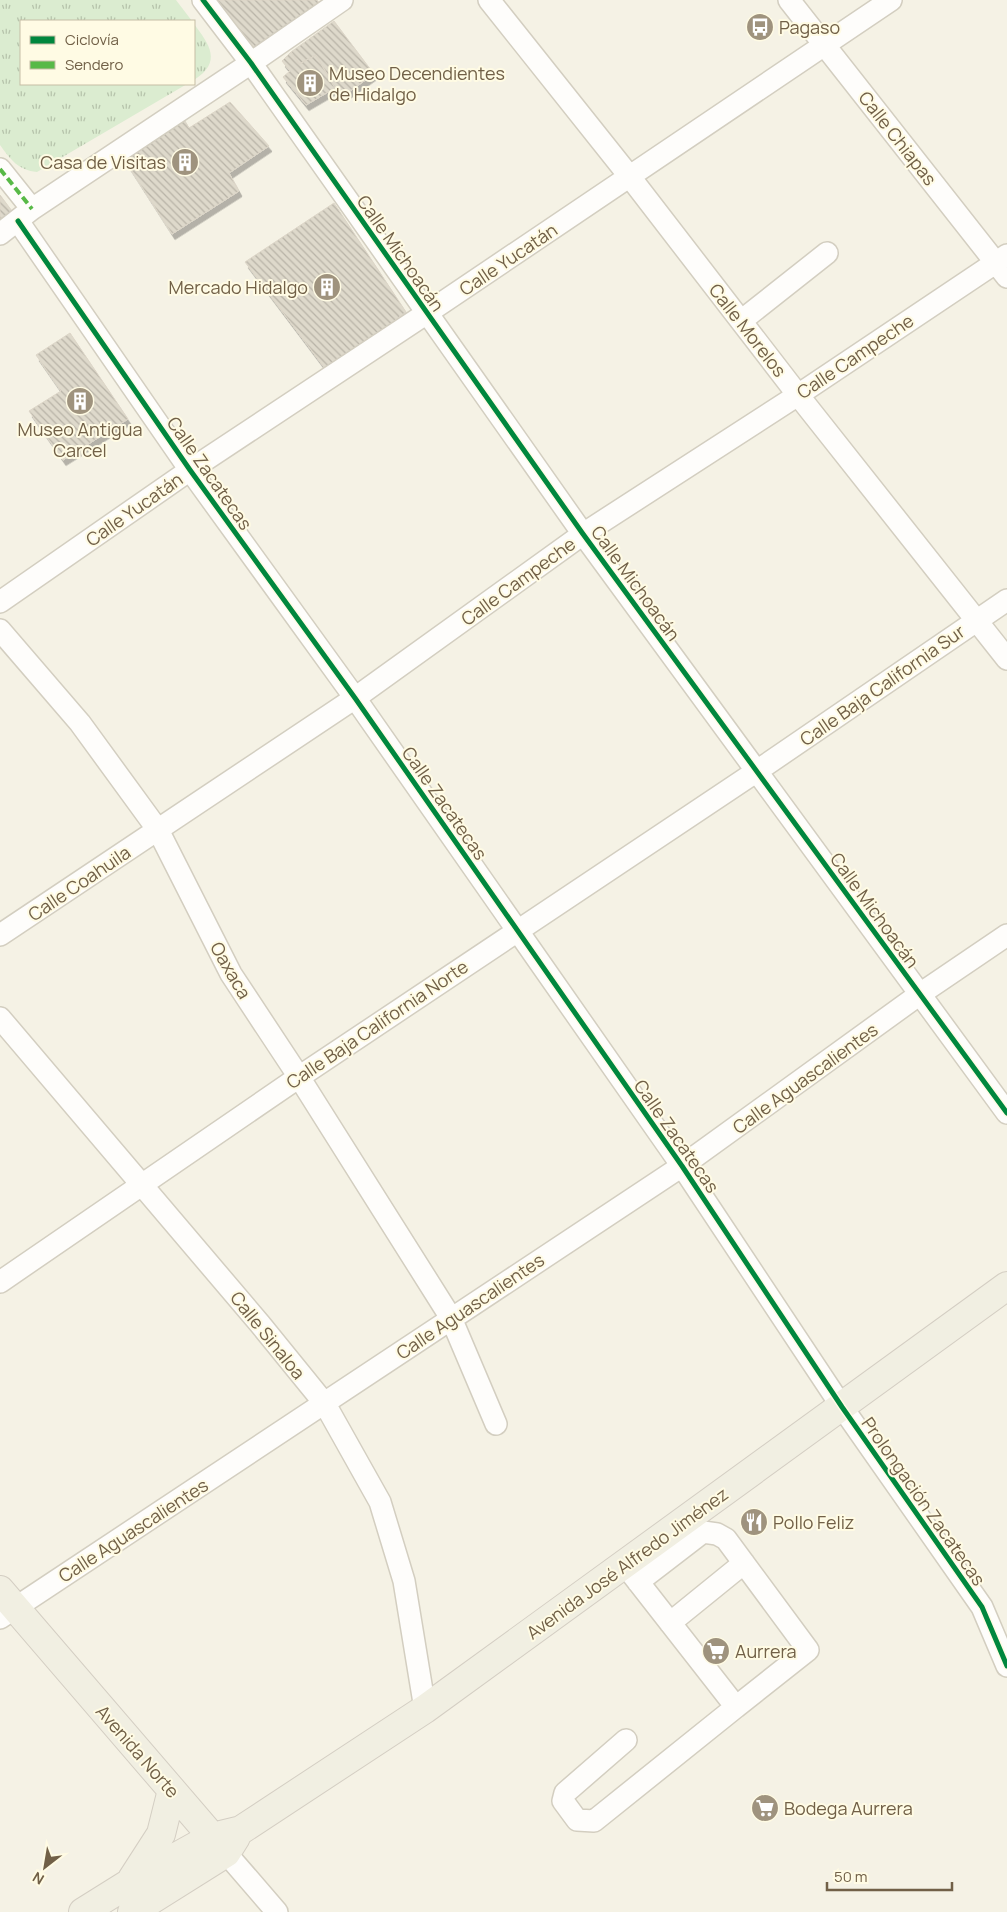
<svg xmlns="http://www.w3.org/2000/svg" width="1007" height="1912" font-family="Manrope,sans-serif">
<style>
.grass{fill:url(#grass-tufts)}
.building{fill:url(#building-back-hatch);stroke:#ddd6c8;filter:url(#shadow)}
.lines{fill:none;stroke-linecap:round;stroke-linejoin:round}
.minor-casing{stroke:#d3cec0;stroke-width:24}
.major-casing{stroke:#d4cec3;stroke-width:30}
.minor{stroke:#fefdfb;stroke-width:21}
.major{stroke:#f1efe2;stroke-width:28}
.quiet{stroke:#58b947;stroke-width:4;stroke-dasharray:8 4;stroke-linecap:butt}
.cycleway-casing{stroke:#fffbe4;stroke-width:8}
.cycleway{stroke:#00873e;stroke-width:5}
.labels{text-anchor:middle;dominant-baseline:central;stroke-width:4;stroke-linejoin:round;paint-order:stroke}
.poi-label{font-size:18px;fill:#716047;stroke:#fffbe4;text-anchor:start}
.street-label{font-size:18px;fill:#716047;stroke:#fffbe4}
</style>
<defs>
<pattern id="grass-tufts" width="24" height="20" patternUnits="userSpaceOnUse" patternTransform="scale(1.25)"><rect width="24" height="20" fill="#dbecd0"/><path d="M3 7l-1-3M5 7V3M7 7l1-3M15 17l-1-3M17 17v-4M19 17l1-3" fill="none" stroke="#b6c3ab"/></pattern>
<pattern id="building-back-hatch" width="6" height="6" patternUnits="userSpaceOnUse" patternTransform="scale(1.25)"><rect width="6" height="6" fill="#ded9cb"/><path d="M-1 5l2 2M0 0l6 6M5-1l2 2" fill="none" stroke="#b8b3a7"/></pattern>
<filter id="shadow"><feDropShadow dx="3" dy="5.5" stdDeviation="0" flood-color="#0004"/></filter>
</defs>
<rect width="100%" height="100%" fill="#f5f2e5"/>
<!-- grass -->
<path class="grass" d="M0 0H176L192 21H21V84H187L37 172C18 170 11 160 0 145Z
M194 24C209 44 223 62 194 80Z"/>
<!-- building -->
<path class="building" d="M218 0H317L320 4 249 54 208 6Z
M334 21 374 74 343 96 335 88 316 55 299 64 291 52Z
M291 52 299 64 316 55 335 88 306 105 283 77 290 71 282 61Z
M230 102 269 146 229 173 239 191 172 234 119 151 179 111 189 128Z
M0 195 15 215 0 226Z
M334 203 406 312 327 371 245 262Z
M70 333 128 419 63 460 29 411 61 391 36 355Z"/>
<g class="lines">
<!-- minor casing -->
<g class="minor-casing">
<path id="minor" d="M203 0 251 63 583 534 1007 1113
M489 0 630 177 798 395 1007 659
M789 0 1007 277
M0 169 32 209
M18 221 190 470 355 698 682 1166 842 1407 982 1607 1007 1666
M0 234 32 209 251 63 342 0
M741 321 827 253
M0 602 190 470 427 313 891 0
M0 630 80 723 158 830 231 974 299 1077 451 1318 496 1424
M0 935 355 698 583 534 798 395 1007 255
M0 1018 260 1324 325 1404 380 1502 404 1581 425 1709
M0 1282 299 1077 757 771 1007 600
M625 1565 736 1707 808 1650 726 1539 717 1534 703 1532 638 1582
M0 1618 682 1166 920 994 1007 935
M670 1623 744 1563
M626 1740 565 1793 563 1801 577 1820 594 1821 736 1707
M226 1853 277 1912"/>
</g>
<!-- major casing -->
<g class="major-casing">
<path id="major" d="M0 1590 226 1853
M132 1879 161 1834 172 1790
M83 1912 131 1882 212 1837 241 1830 425 1709 1007 1286
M132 1912 226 1853 236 1837"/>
</g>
<!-- minor -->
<use href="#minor" class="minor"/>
<!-- major -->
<use href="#major" class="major"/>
<!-- quiet -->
<path class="quiet" d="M0 169 32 209"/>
<!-- cycleway casing -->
<g class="cycleway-casing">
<path id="cycleway" d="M203 0 251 63 583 534 1007 1113
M18 221 190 470 355 698 682 1166 842 1407 982 1607 1007 1666"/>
</g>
<!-- cycleway -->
<use href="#cycleway" class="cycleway"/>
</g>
<!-- icons -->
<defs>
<g id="bus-disc" transform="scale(1.4375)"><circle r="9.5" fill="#9f937e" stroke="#fffbe4"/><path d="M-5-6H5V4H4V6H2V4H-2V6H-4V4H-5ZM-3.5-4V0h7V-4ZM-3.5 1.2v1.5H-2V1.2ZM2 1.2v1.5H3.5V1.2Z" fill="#fff"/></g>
<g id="building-disc" transform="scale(1.4375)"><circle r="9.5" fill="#9f937e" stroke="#fffbe4"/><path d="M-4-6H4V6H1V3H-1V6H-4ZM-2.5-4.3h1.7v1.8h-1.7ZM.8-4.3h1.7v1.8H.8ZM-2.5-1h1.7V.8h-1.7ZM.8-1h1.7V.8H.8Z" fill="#fff"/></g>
<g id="restaurant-disc" transform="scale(1.4375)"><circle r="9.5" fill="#9f937e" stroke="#fffbe4"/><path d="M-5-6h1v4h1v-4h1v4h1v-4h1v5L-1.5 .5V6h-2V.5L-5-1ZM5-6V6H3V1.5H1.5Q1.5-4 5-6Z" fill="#fff"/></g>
<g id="supermarket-disc" transform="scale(1.4375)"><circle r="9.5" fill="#9f937e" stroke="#fffbe4"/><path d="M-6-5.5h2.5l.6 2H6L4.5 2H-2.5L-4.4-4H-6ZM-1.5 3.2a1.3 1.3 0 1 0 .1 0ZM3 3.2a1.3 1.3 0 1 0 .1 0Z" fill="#fff"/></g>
</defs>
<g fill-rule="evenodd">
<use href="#bus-disc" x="760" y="27"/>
<use href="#building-disc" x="310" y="83"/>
<use href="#building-disc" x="185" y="162"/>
<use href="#building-disc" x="327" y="287"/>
<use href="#building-disc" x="80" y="401"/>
<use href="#restaurant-disc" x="754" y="1522"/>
<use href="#supermarket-disc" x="716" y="1651"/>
<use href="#supermarket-disc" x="765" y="1808"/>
</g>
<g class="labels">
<!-- poi labels -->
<g class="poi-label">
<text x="779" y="27">Pagaso</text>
<text x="329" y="73">Museo Decendientes<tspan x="329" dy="21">de Hidalgo</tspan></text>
<text x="166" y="162" text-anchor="end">Casa de Visitas</text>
<text x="308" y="287" text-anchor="end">Mercado Hidalgo</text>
<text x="80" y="429" text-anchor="middle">Museo Antigua<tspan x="80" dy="21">Carcel</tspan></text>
<text x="773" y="1522">Pollo Feliz</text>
<text x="735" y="1651">Aurrera</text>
<text x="784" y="1808">Bodega Aurrera</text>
</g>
<!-- street labels -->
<g class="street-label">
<text transform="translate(898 138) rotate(52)">Calle Chiapas</text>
<text transform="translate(401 253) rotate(55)">Calle Michoacán</text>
<text transform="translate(508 259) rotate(-34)">Calle Yucatán</text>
<text transform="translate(748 330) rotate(52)">Calle Morelos</text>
<text transform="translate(855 356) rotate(-34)">Calle Campeche</text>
<text transform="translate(210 473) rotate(55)">Calle Zacatecas</text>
<text transform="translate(134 509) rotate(-35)">Calle Yucatán</text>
<text transform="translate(518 581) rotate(-36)">Calle Campeche</text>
<text transform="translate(636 583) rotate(54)">Calle Michoacán</text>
<text transform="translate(882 685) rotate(-35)">Calle Baja California Sur</text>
<text transform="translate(445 803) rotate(55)">Calle Zacatecas</text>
<text transform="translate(79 883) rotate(-34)">Calle Coahuila</text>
<text transform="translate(875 910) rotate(54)">Calle Michoacán</text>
<text transform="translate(231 970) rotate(60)">Oaxaca</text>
<text transform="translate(377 1024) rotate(-34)">Calle Baja California Norte</text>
<text transform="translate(805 1078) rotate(-36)">Calle Aguascalientes</text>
<text transform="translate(677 1136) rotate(55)">Calle Zacatecas</text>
<text transform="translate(470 1306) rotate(-34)">Calle Aguascalientes</text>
<text transform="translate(268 1335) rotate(51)">Calle Sinaloa</text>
<text transform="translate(924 1501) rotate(55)">Prolongación Zacatecas</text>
<text transform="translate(133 1530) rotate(-33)">Calle Aguascalientes</text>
<text transform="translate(627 1563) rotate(-36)">Avenida José Alfredo Jiménez</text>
<text transform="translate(138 1751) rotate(49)">Avenida Norte</text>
</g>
</g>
<!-- legend -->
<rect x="20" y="20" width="175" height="65" fill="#fffbe4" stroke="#c6bda5"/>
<rect x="30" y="36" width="25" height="8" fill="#00873e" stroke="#c6bda5"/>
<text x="65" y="45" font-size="15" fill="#716047">Ciclovía</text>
<rect x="30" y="61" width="25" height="8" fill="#58b947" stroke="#c6bda5"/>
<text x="65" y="70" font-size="15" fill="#716047">Sendero</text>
<!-- north arrow -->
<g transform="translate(45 1867) rotate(211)" stroke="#fffbe4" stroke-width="4" paint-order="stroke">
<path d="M0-4L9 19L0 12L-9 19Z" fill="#716047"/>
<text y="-8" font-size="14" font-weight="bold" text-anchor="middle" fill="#716047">N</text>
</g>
<!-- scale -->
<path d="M827 1882v8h125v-8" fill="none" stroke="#716047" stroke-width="2.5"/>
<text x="834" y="1882" font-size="15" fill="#716047" stroke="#fffbe4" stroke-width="4" paint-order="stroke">50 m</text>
</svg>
